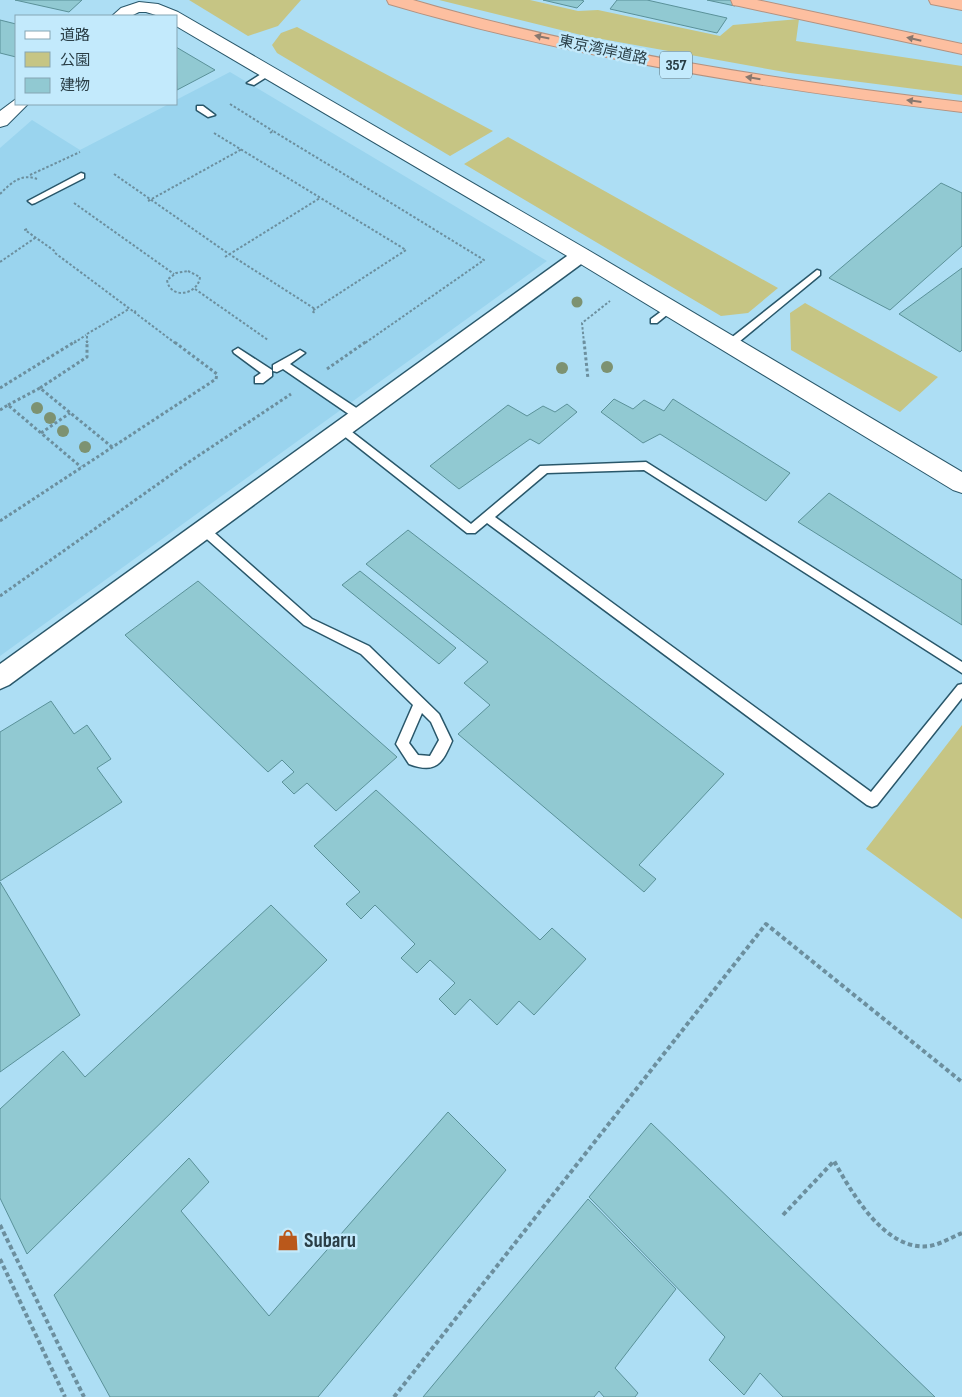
<svg xmlns="http://www.w3.org/2000/svg" width="962" height="1397" font-family="'Sofia Sans Condensed','Noto Sans JP',sans-serif">
<style>
.built{fill:#9ad4ee}
.green{fill:#c6c584}
.building{fill:#91c9d2;stroke:#5a9199}
.lines{fill:none;stroke-linecap:round;stroke-linejoin:round}
.lane-casing{stroke:#29576a;stroke-width:3}
.street-casing{stroke:#29576a;stroke-width:3}
.secondary-casing{stroke:#29576a;stroke-width:2}
.highway-casing{stroke:#b39280;stroke-width:2}
.path-far2{stroke:#6c8f9e;stroke-width:2;stroke-dasharray:2.5 2;stroke-linecap:butt}
.path-far1{stroke:#6c8f9e;stroke-width:3;stroke-dasharray:3 2.5;stroke-linecap:butt}
.path{stroke:#6c8f9e;stroke-width:4;stroke-dasharray:4.5 3;stroke-linecap:butt}
.lane{fill:#fff;fill-rule:evenodd}
.street{fill:#fff;fill-rule:evenodd}
.secondary{fill:#fff;fill-rule:evenodd}
.highway{fill:#fdbfa0;fill-rule:evenodd}
.tree{fill:#7d9271}
.oneway{fill:#89786e}
.labels{text-anchor:middle;dominant-baseline:central;stroke-width:5;stroke-linejoin:round;paint-order:stroke}
.far-street-label{font-size:15px;fill:#2a3e46;stroke:#c3eafc}
.shield{fill:#c3eafc;stroke:#58727d;stroke-width:1}
.shield-label{font-size:16px;font-weight:bold;fill:#2a3e46}
.near-poi-label{font-size:21px;font-weight:bold;fill:#2a3e46;stroke:#c3eafc;text-anchor:start}
</style>
<rect width="100%" height="100%" fill="#addef4"/>
<!-- built -->
<path class="built" d="M230 72 547 261 0 656V148L32 120 80 150 169 104H176V100Z"/>
<!-- green -->
<path class="green" d="M189 0H301L278 26 248 36Z
M439 0H530L578 11 598 10 720 36 733 25 799 19 796 41 962 66V95L790 73 585 36Z
M297 27 493 131 450 156 277 53 272 45 281 33Z
M508 137 778 288 748 313 721 316 464 164Z
M805 303 938 377 900 412 791 350 790 313Z
M962 725V919L866 849Z"/>
<!-- building -->
<path class="building" d="M15 0H82L69 12Z
M543 0H581L584 1 577 8Z
M617 0H647L727 18 717 33 610 9Z
M707 0H739L735 6Z
M0 20 16 24V57L0 53Z
M176 47 215 70 177 90Z
M941 183 962 193V246L890 310 829 278Z
M962 268V350L960 352 899 314Z
M614 399 633 409 644 400 664 411 673 399 790 473 766 501 660 434 643 443 601 412Z
M567 404 577 412 539 444 530 439 459 489 430 466 508 405 527 416 543 406 555 412Z
M829 493 962 580V625L798 522Z
M408 530 724 774 639 865 656 879 644 892 458 734 490 705 464 683 488 662 366 564Z
M360 571 456 648 439 664 342 585Z
M198 581 397 757 336 811 307 783 294 794 282 782 294 772 282 760 268 772 125 635Z
M51 701 74 734 87 725 111 759 97 768 122 802 0 881V732Z
M376 790 540 940 552 928 586 959 534 1015 519 1001 497 1025 470 999 455 1015 439 999 455 983 430 960 417 973 401 958 415 944 375 905 361 919 346 904 360 892 314 846Z
M0 882 80 1015 0 1072Z
M271 905 327 960 27 1254 0 1198V1109L63 1051 85 1077Z
M448 1112 506 1170 318 1397H110L54 1295 189 1158 209 1182 181 1211 269 1316Z
M651 1123 935 1397H783L760 1373 744 1395 709 1360 725 1337 589 1197Z
M588 1199 676 1289 615 1368 638 1393 635 1397H604L599 1391 594 1397H423Z"/>
<g class="lines">
<!-- lane casing -->
<g class="lane-casing">
<path id="lane" d="M266 71 273 73 254 85 247 83Z
M197 106H203L215 115 208 117 197 110Z
M81 173 84 174V178L35 203 32 204 28 201Z
M817 270 820 271V275L734 346H726V342Z
M670 305 675 308 673 310 657 323H651V319Z
M238 348 272 370V376L263 383H255V377L261 373 234 353 233 351Z
M300 350 305 353 290 364 364 413 365 416 364 419H356L283 369 277 372 273 371V365Z
M343 425 471 524 540 466 646 462 962 662V673L644 470 547 473 495 517 871 792 958 685 962 684V698L877 805 872 807 867 805 487 523 475 533H467L339 432 338 429 339 426Z
M204 526 208 527 312 619 369 646 439 714 452 741C442 764 436 774 409 764L396 744 413 705 361 654 304 625 200 533 198 530ZM422 713 431 722 439 740 430 756 418 755 409 743Z"/>
</g>
<!-- street casing -->
<g class="street-casing">
<path id="street" d="M581 249 588 251 590 255 588 259 9 685 0 689V664L574 251Z"/>
</g>
<!-- secondary casing -->
<g class="secondary-casing">
<path id="secondary" d="M139 2 158 4 178 12 588 250 962 472V493L953 490 574 260 176 26V16H159L146 12H139L131 16H112L121 8Z
M16 99V104H28L7 125 0 127V111Z"/>
</g>
<!-- highway casing -->
<g class="highway-casing">
<path id="highway" d="M387 0H413C591 52 778 80 962 102V112C769 89 576 59 389 4Z
M731 0H757L962 44V54L739 6 733 5Z
M929 0H962V10L931 4Z"/>
</g>
<!-- path-far2 -->
<path class="path-far2" d="M230 104 273 131
M214 133 406 250 312 311 315 313
M270 133 273 131 352 179 349 180
M114 174 229 254 315 309
M30 175 80 152
M352 179 484 260 365 343
M0 194C11 183 21 173 37 179
M148 201 242 149
M74 203 174 274
M27 229 25 230 56 252
M55 253 134 312 136 311
M225 257 320 198
M0 262 35 238
M188 271 200 277C198 295 170 300 167 280L176 273Z
M195 289 268 340
M134 312 175 343
M74 343 86 335
M87 343V334L129 309
M584 343 582 323 610 301"/>
<!-- path-far1 -->
<path class="path-far1" d="M584 341 588 379
M327 369 367 341
M0 388 76 341
M40 388 87 357V341
M8 405 40 388 112 447
M0 410 8 405 81 467
M41 433 70 413
M0 521 216 379 217 374 173 341
M0 596 189 462 291 394"/>
<!-- path -->
<path class="path" d="M783 1215 834 1161C852 1193 885 1252 930 1246 941 1244 952 1237 962 1233
M0 1225 84 1397
M0 1259 65 1397
M394 1397 766 924 962 1082"/>
<!-- lane -->
<use href="#lane" class="lane"/>
<!-- street -->
<use href="#street" class="street"/>
<!-- secondary -->
<use href="#secondary" class="secondary"/>
<!-- highway -->
<use href="#highway" class="highway"/>
</g>
<!-- trees -->
<g class="tree">
<circle cx="577" cy="302" r="5.5"/>
<circle cx="607" cy="367" r="6"/>
<circle cx="562" cy="368" r="6"/>
<circle cx="37" cy="408" r="6"/>
<circle cx="50" cy="418" r="6"/>
<circle cx="63" cy="431" r="6"/>
<circle cx="85" cy="447" r="6"/>
</g>
<!-- one-way arrows -->
<defs><path id="oneway-solid" d="M-6-.8H1V-3.2L6.5 0L1 3.2V.8H-6Z" transform="scale(1.25)"/></defs>
<g class="oneway">
<use href="#oneway-solid" transform="translate(542 37) rotate(-168)"/>
<use href="#oneway-solid" transform="translate(914 39) rotate(-167)"/>
<use href="#oneway-solid" transform="translate(753 78) rotate(-171)"/>
<use href="#oneway-solid" transform="translate(914 101) rotate(-173)"/>
</g>
<!-- icons -->
<defs>
<g id="shop-bare" transform="scale(1.725)"><path d="M-5-2.5h2.3a2.7 3.5 0 0 1 5.4 0H5L5.5 6h-11ZM-1.5-2.5h3a1.5 2.3 0 0 0-3 0Z" fill="#ba581b" stroke="#c3eafc" stroke-width="2.5" paint-order="stroke"/></g>
</defs>
<g fill-rule="evenodd">
<use href="#shop-bare" x="288" y="1240"/>
</g>
<g class="labels">
<!-- far-street labels -->
<g class="far-street-label">
<text transform="translate(603 50) rotate(12)">東京湾岸道路</text>
</g>
<!-- shield labels -->
<rect class="shield" x="660" y="51.5" width="32" height="27" rx="4"/>
<g class="shield-label">
<text x="676" y="65">357</text>
</g>
<!-- near-poi labels -->
<g class="near-poi-label">
<text x="304" y="1240">Subaru</text>
</g>
</g>
<!-- legend -->
<rect x="15" y="15" width="162" height="90" fill="#c3eafc" stroke="#86a5b3"/>
<rect x="25" y="31" width="25" height="8" fill="#ffffff" stroke="#86a5b3"/>
<text x="60" y="40" font-size="15" fill="#2a3e46">道路</text>
<rect x="25" y="52" width="25" height="15" fill="#c6c584" stroke="#86a5b3"/>
<text x="60" y="65" font-size="15" fill="#2a3e46">公園</text>
<rect x="25" y="78" width="25" height="15" fill="#91c9d2" stroke="#86a5b3"/>
<text x="60" y="90" font-size="15" fill="#2a3e46">建物</text>
</svg>
